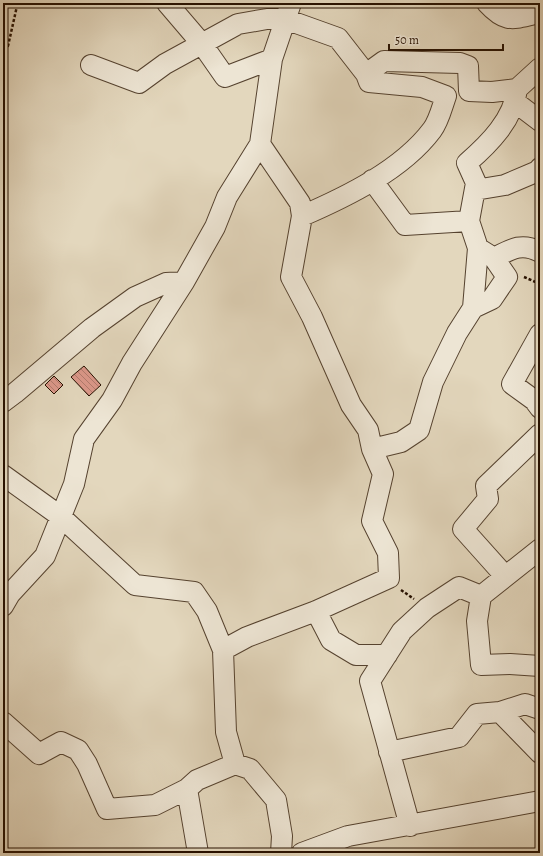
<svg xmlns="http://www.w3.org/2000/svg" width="543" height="856" font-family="Alegreya,serif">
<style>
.building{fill:url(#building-back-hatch);stroke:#261000}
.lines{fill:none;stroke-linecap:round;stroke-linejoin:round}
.minor-casing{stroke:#55422f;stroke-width:22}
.path{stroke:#261000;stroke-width:2.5;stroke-dasharray:3 2;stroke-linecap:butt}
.minor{stroke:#ede5d4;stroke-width:20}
</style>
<defs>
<pattern id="building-back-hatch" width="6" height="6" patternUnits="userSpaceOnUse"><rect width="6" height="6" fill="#dc988a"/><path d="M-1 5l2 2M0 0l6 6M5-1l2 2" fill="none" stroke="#b27b6e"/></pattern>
</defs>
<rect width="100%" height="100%" fill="#e3d7bd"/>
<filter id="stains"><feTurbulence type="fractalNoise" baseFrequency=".005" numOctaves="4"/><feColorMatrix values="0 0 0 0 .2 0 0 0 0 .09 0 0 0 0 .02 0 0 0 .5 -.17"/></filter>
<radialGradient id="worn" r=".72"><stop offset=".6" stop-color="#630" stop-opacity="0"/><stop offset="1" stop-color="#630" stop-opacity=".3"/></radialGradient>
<!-- building -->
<path class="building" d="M84 366 101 385 89 396 71 377Z
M54 376 63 385 54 394 45 385Z"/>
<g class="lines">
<!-- minor casing -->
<g class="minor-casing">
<path id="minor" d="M167 3 202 44 225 77 272 59
M487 3C507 25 514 18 540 13
M91 65 139 83 165 64 238 24 267 19H285L338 38 366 74 369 82 422 87 446 96C442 107 439 121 432 130 402 170 346 197 302 216
M366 74 384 61 460 63 468 66 469 91 492 92 517 89 540 68
M515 102 540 121
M372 180 405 225 469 221
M475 190 505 185 538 171 540 168
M494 258C511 249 522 242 540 252
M473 308 478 248 469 221 476 183 467 163C489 144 514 119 517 89
M540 334 512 384 534 400 540 408
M3 402 15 393 92 328 135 297 166 283 184 282
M372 449 401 442 419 430 433 382 457 333 473 308 492 299 507 277 494 258 478 248
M3 475 60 516 135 585 194 592 207 611 223 650 226 732 235 764 250 769 276 800 282 836 281 853
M505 576 463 529 488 499 486 486 540 434
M481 596 477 621 481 665 510 664 540 666
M3 606 10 594 45 556 74 484 84 439 112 400 132 363 184 282 215 227 227 197 260 144
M316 611 331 640 356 655H387
M223 650 247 637 316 611 389 578 388 553 372 521 383 474 372 449 368 430 351 405 312 317 291 277 302 216 300 203 260 144 272 59 291 3
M500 712 540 753
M3 722 39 754 61 742 78 750 87 764 107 809 155 805 187 789 197 780 235 764
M389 752 459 737 477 714 500 712 525 704 540 709
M187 789 198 853
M410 826 370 681 402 631 427 608 459 587 481 596 540 549
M302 853 348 836 540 801"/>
</g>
<!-- path -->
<path class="path" d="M3 48 8 46 17 6 21 3
M524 277 540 284
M401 590 414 599"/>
<!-- minor -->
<use href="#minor" class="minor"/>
</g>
<!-- margin -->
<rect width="543" height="856" fill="none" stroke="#e3d7bd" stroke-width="16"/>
<rect x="4" y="4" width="535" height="848" fill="none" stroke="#261000" stroke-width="2"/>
<rect x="8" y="8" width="527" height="840" fill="none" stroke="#261000"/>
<!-- scale -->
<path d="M389 44v6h114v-6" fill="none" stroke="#261000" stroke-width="2"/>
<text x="395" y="44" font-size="12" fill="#261000" stroke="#ede5d4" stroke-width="3" paint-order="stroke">50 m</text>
<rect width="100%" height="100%" filter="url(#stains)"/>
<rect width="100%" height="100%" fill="url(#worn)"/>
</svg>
